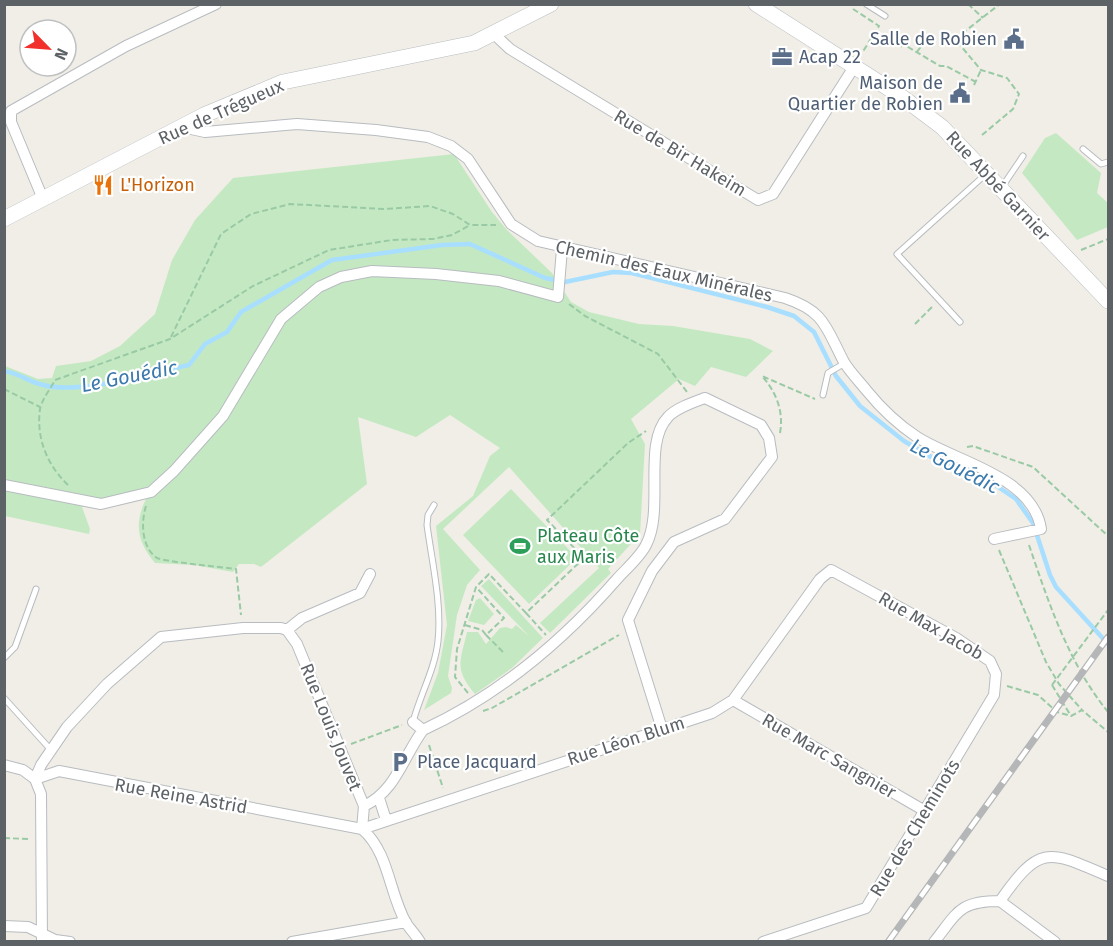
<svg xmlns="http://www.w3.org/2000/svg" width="1113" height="946" font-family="'Fira Sans',sans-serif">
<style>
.green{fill:#c4e9c2}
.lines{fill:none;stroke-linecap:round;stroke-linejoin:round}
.stream{stroke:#a8deff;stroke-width:4.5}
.lane-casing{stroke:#b8bcc0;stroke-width:7}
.street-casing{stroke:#b8bcc0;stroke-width:12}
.secondary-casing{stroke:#b9bdc2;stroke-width:16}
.path{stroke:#9acaa5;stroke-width:2;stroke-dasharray:6 3;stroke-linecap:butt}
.lane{stroke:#fff;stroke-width:5}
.street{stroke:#fff;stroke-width:10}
.secondary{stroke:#fff;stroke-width:15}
.rail-casing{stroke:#b5b6b7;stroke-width:7}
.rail{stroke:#fff;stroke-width:4.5;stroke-dasharray:14;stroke-linecap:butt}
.path-bridge{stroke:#9acaa5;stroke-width:2;stroke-dasharray:6 3;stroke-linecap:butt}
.labels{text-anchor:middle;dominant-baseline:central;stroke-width:4.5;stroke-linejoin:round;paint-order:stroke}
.service-label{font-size:18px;fill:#4e5e75;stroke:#fff;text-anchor:end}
.street-label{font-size:18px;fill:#5d6267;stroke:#fff}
.food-label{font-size:18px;fill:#c56008;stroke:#fff;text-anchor:start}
.leisure-label{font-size:18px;fill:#27864d;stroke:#fff;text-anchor:start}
.water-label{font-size:20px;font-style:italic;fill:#3c7aad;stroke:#fff}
</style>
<rect width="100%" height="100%" fill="#f0eee6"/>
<!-- green -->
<path class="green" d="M1056 133 1101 173 1097 193 1108 203V227L1077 240 1022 173 1045 138Z
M454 154 492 212 507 230 552 273 571 302 589 312 639 324 673 326 750 339 773 351 746 377 711 367 695 386 679 379 631 419 645 444 640 534 608 569 611 573 550 633 540 623 599 568 509 467 443 529 480 570 467 585 457 615 448 676 452 688 451 693 424 710 438 673 447 625 436 526 473 496 490 456 500 448 450 415 416 437 358 417 367 484 261 567 254 564H239L233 572 194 565 155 563C137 541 134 524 146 499L143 497 115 506 82 507 90 529 89 534 5 516V366L38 379 52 378 56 366 91 361 120 346 155 314 172 260 195 220 233 178Z
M511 489 577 558 529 604 463 535Z
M489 579 543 638 512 668 475 694C454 669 460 662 467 632H478L486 644 500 628 506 627 512 629 516 625 529 636 481 586Z
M480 598 494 614 484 625 468 621 476 600Z"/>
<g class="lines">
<!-- stream -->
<path class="stream" d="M4 371C19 373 29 382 43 385 80 395 150 373 189 365L205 344 227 332 241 312 332 260 442 245 470 244 545 278 565 282 613 272 632 273 767 307 794 316 814 332 836 376 860 406 904 441 933 458 988 480 1016 499 1033 523 1050 575 1056 587 1108 644"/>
<!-- lane casing -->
<g class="lane-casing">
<path id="lane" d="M866 4 885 16
M1083 149 1101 164 1108 162
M1002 187 1023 156
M960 322 897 254 986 174
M823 395 828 373 845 363
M4 658 15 647 36 589
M4 698 51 750
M413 722C420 695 435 669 438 641 442 604 432 562 427 525L428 515 434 505"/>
</g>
<!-- street casing -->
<g class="street-casing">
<path id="street" d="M494 34 510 49 758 200 773 194 854 67
M187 124 191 129 205 132 297 124 376 130 428 137 451 146 468 159 511 224 538 241 785 298C825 311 826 328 844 362 850 372 859 381 867 391 880 407 899 425 917 437 956 462 1033 476 1041 529L994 539
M43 199 11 122V111L126 46 216 4
M4 485 101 504 151 492 174 471 223 416 281 319 319 287 341 277 372 271 436 274 499 281 558 297 562 249
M287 630 302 618 360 593 370 574
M733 700 925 811
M423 730C499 695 563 641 617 579 626 569 640 557 646 545 665 509 642 444 668 417 676 408 694 402 705 398L761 425 769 438 772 457 725 519 674 542 652 571 628 620 662 729
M4 765 23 770 35 779
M35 779 59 771 362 829 712 713 733 700 820 579 831 570 956 638 990 661 996 674 994 695 866 908 763 942
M35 779 41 765 67 727 107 684 161 637 243 628H281L287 630 297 644 364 806 362 829
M35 779 41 794 42 942
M379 798 386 820
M364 806C396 791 403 757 423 730L413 722
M362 829C389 852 389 893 406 923 410 929 416 935 420 942
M1000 901C1040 844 1048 850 1108 876
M1000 901 1055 942
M4 926 28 927 55 940 70 942
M292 942 406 922
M934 942C958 912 959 901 1000 901"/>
</g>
<!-- secondary casing -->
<g class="secondary-casing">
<path id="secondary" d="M756 4 902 97 942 127 1108 301
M4 219 204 115 283 82 474 43 551 4"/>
</g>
<!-- path -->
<path class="path" d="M968 4 983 18
M853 9 879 26 862 53
M901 47 903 44 940 66H946L976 82
M917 52 924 42
M974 85 981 70
M982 135 1013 109 1019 94 1007 78 981 70 955 39 1000 4
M1081 250 1108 239
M569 304 585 316 658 354 687 392
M915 324 933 306
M171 337 221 234 251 214 290 204 384 209 430 206 453 214 470 225H496
M4 389 40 407
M780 433C784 411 776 392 762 376L815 399
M967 447 973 446 1033 467 1108 536
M68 485C47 465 36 438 40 409 42 399 51 388 55 380L170 339 253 286 329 250 392 240 433 239 452 235 470 225
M146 506C141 522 141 547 157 558 165 562 223 567 236 569L241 615
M1029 545C1049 604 1069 664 1108 712
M999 550 1046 662 1059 684 1082 710
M526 613 546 635
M465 625 482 630 486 635 504 618 476 587
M486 635 504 653
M1052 685 1071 716
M1007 686 1038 695 1057 712 1071 716 1082 710 1108 732
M468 693 455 677 457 649 476 587 489 574 526 613 584 558 547 520 628 443 646 431
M483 711 492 708 619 635
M351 744 402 725
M429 745 443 788
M4 838 28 839"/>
<!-- lane -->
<use href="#lane" class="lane"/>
<!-- street -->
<use href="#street" class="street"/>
<!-- secondary -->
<use href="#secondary" class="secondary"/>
<!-- rail casing -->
<g class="rail-casing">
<path id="rail" d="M888 942 1108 637"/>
</g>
<!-- rail -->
<use href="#rail" class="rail"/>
<!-- path-bridge -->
<path class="path-bridge" d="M1052 685 1108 610"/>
</g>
<!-- icons -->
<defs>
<g id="civic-bare" transform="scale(1.62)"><path d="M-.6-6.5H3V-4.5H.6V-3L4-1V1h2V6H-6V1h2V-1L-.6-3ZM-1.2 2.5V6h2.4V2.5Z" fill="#5c6f8a" stroke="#fff" stroke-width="2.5" paint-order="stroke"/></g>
<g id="office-bare" transform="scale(1.62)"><path d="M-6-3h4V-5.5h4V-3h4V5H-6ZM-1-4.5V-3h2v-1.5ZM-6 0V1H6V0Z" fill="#5c6f8a" stroke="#fff" stroke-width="2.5" paint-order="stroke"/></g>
<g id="restaurant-bare" transform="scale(1.62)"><path d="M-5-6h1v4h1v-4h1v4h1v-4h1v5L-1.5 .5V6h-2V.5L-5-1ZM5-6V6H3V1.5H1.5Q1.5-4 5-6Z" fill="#e8710a" stroke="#fff" stroke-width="2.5" paint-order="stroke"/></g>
<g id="stadium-bare" transform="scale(1.62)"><path d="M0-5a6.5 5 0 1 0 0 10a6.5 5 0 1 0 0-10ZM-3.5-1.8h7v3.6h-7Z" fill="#2e9e5b" stroke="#fff" stroke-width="2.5" paint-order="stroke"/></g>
<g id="parking-bare" transform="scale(1.62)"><path d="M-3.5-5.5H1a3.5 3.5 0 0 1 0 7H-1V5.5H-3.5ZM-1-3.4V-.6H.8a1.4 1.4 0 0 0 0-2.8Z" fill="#5c6f8a" stroke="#fff" stroke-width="2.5" paint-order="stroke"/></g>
</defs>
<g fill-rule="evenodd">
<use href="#civic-bare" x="1014" y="39"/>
<use href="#office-bare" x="782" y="57"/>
<use href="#civic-bare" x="960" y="93"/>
<use href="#restaurant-bare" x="103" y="185"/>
<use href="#stadium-bare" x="520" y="546"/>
<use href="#parking-bare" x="400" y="762"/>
</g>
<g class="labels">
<!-- service labels -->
<g class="service-label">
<text x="997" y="39">Salle de Robien</text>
<text x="799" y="57" text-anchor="start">Acap 22</text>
<text x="943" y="83">Maison de<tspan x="943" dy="21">Quartier de Robien</tspan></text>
<text x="417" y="762" text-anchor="start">Place Jacquard</text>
</g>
<!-- street labels -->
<g class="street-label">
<text transform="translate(221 112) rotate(-24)">Rue de Trégueux</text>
<text transform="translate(680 153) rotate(31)">Rue de Bir Hakeim</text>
<text transform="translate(998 186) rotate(47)">Rue Abbé Garnier</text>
<text transform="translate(664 271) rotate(13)">Chemin des Eaux Minérales</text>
<text transform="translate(931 626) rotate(30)">Rue Max Jacob</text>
<text transform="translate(331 727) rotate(68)">Rue Louis Jouvet</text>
<text transform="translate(626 741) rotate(-18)">Rue Léon Blum</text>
<text transform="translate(829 756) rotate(30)">Rue Marc Sangnier</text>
<text transform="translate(181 796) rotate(10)">Rue Reine Astrid</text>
<text transform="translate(915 828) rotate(-59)">Rue des Cheminots</text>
</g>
<!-- food labels -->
<g class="food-label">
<text x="120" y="185">L'Horizon</text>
</g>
<!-- leisure labels -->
<g class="leisure-label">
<text x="537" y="536">Plateau Côte<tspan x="537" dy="21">aux Maris</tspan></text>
</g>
<!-- water labels -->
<g class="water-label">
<text transform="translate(129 376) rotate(-11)">Le Gouédic</text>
<text transform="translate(955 466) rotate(27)">Le Gouédic</text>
</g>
</g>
<!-- border -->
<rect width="1113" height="946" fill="none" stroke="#5d6267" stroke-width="12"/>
<!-- north arrow -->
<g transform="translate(48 48) rotate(115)"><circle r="28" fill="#ffffff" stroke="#bec0c2" stroke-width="1.5"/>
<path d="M0-4.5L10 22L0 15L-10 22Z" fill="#f12f2b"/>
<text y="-9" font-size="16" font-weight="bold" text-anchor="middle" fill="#5d6267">N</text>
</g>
</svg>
